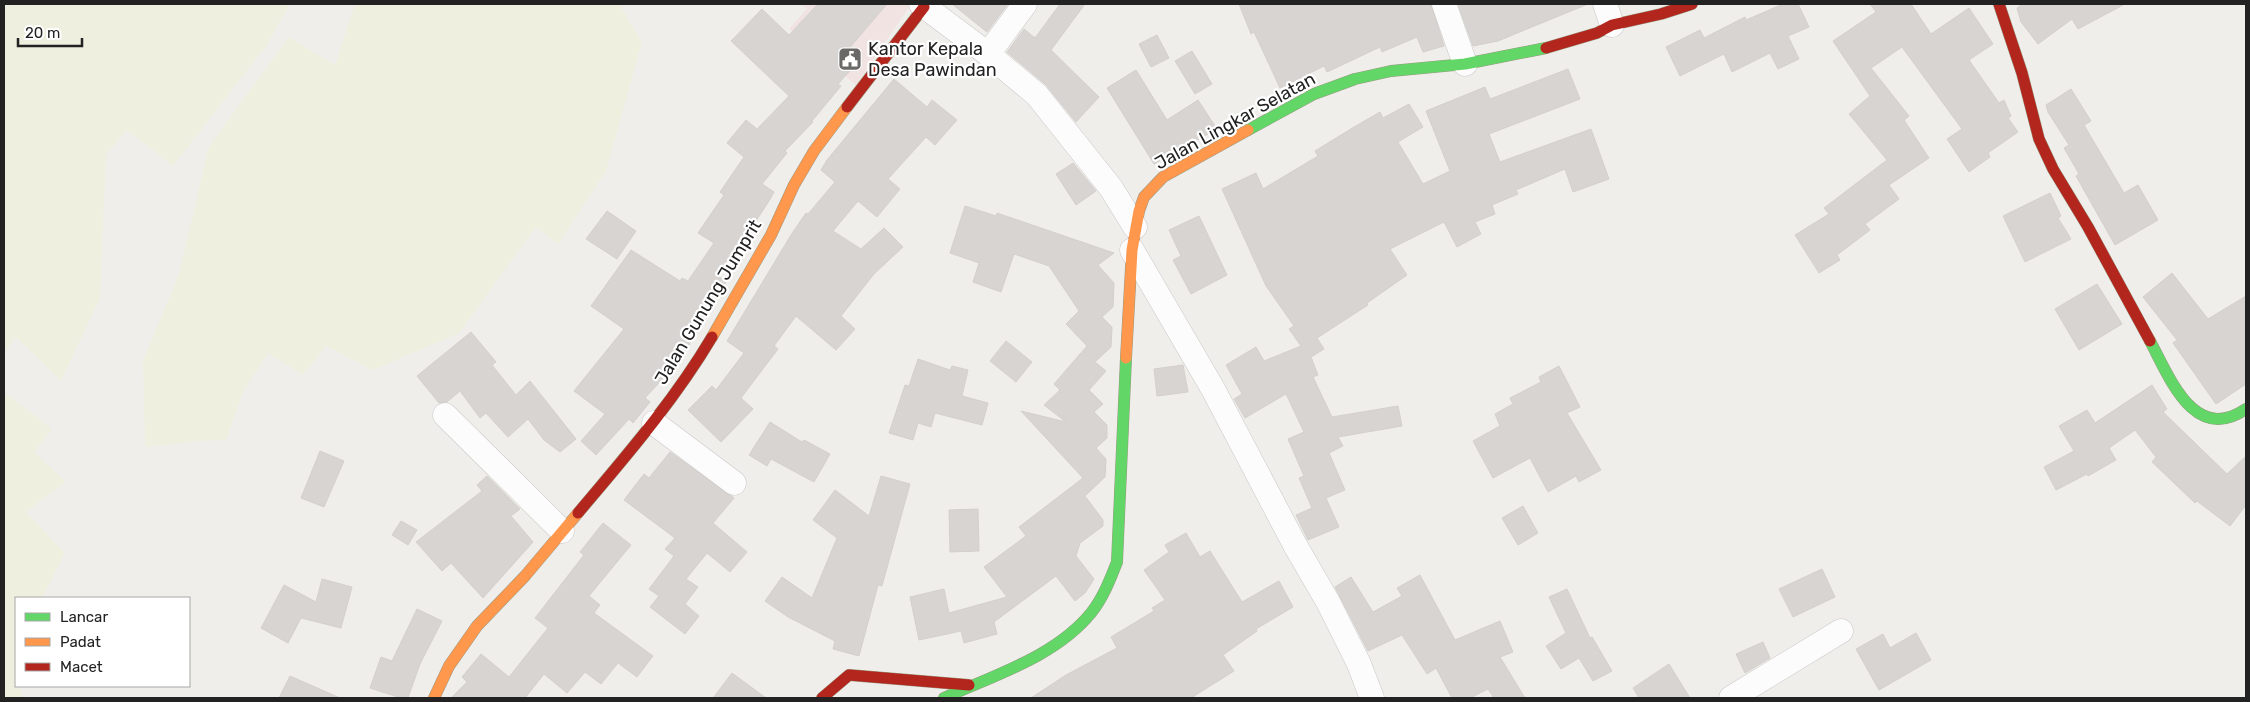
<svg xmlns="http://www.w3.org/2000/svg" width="2250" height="702" font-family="Rubik,sans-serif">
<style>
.commercial{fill:#f1e3e1}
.farmland{fill:#efefdf}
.building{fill:#d7d4d2;stroke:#d3d0cc}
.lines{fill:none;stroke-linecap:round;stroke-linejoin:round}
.street-casing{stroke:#c9c8c7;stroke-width:25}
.fast-casing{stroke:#999a82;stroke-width:12}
.slow-casing{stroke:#999a82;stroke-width:12}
.jam-casing{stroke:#999a82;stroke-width:12}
.street{stroke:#fdfcfc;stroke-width:24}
.fast{stroke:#63d668;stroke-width:11}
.slow{stroke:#ff974d;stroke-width:11}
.jam{stroke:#b3261e;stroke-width:11}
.labels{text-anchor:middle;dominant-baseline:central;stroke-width:4.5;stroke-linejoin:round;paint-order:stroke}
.poi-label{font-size:18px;fill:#222;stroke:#fff;text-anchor:start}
.street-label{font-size:18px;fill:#222;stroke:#fff}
</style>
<rect width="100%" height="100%" fill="#f0eeeb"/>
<!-- commercial -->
<path class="commercial" d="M802 4H911L856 85 789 29 807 9Z"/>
<!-- farmland -->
<path class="farmland" d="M4 4H290L266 46 173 166 127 130 106 154 100 298 61 381 16 337 4 352Z
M355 4H619L642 42 606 171 558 244 536 227 459 333 373 370 326 346 303 375 268 353 243 392 226 440 197 441 145 447 143 361 179 274 209 146 289 37 335 65Z
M4 392 52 429 34 452 66 482 26 512 65 553 42 598H16V686H19L23 698H4Z"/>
<!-- building -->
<path class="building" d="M818 4H887L846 52 858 62 838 84 841 86 812 121 813 122 785 151 787 153 762 184 774 192 769 201 754 224 757 227 743 246 739 243 717 275 726 282 680 360 645 398 650 402 633 423 629 419 596 455 581 441 605 414 574 391 624 329 591 306 631 250 680 281 682 278 688 281 714 243 698 233 724 195 720 192 744 157 727 143 746 120 757 129 789 96 731 41 762 9 789 35Z
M952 4H1008L987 32Z
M1060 4H1085L1051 50 1099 97 1076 122 1046 85 1007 52 1024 29 1035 38Z
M1239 4H1431L1444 46 1423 52 1417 37 1382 52 1380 47 1327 72 1324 66 1280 88 1254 32 1251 34Z
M1458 4H1588L1498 41 1473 46Z
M1783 4H1798L1809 27 1788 36 1799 59 1778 69 1770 53 1732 72 1724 54 1680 76 1666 47 1700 30 1704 38 1745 17 1746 20Z
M1870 4H1911L1931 34 1969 8 1993 44 1969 60 1999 103 2004 100 2011 116 2008 118 2018 132 1988 153 1990 157 1969 172 1947 139 1962 129 1902 47 1871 68 1909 116 1904 120 1929 158 1889 185 1899 199 1865 224 1870 230 1837 255 1840 260 1819 273 1795 235 1829 214 1824 208 1887 160 1849 114 1870 96 1833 41 1876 12Z
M2023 4H2125L2078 29 2072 19 2038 44 2021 22 2017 8Z
M1157 35 1169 58 1151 67 1139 44Z
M1192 51 1212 84 1195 94 1175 61Z
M1568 69 1580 99 1489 134 1500 162 1591 129 1609 179 1573 192 1565 169 1516 190 1518 194 1492 205 1495 214 1475 222 1481 234 1457 247 1444 222 1390 249 1407 275 1367 303 1368 305 1317 338 1324 349 1311 357 1318 375 1313 377 1332 417 1398 406 1402 426 1338 437 1343 446 1329 453 1345 490 1326 498 1339 527 1308 540 1296 515 1312 508 1299 478 1304 476 1288 439 1304 432 1286 394 1245 418 1234 399 1242 394 1226 365 1256 347 1264 361 1301 346 1289 329 1294 326 1266 286 1222 189 1256 173 1263 189 1318 156 1315 151 1354 127 1380 112 1383 118 1409 104 1423 127 1398 142 1423 184 1450 171 1426 111 1485 87 1490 99Z
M1136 70 1167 120 1198 100 1217 129 1197 140 1196 138 1154 164 1107 88Z
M894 79 927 107 932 100 957 120 935 145 926 137 888 179 900 189 877 217 858 201 833 231 861 249 884 228 903 247 874 274 841 316 855 329 836 350 796 316 774 346 778 349 741 398 753 409 721 442 688 410 712 386 716 390 744 353 727 341 791 235 806 213 808 214 835 182 821 170 827 160Z
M2071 89 2091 121 2084 125 2124 193 2138 185 2158 220 2115 245 2076 176 2079 174 2064 148 2069 145 2048 112 2046 105Z
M1073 163 1096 191 1076 205 1056 174Z
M2050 193 2061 216 2058 218 2071 239 2025 262 2003 216Z
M965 206 996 216 997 213 1114 253 1098 265 1114 283 1113 307 1102 317 1112 327 1111 347 1095 362 1106 371 1089 390 1103 404 1094 412 1107 425V438L1096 448 1106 459 1105 477 1085 496 1103 520V526L1080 543 1076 556 1094 579 1085 593 1075 601 1056 576 994 622 997 634 964 643 961 631 919 640 910 597 944 589 949 613 1007 597 984 567 1026 536 1019 527 1083 478 1021 411 1066 422 1044 405 1060 390 1054 384 1087 346 1066 324 1079 311 1049 266 1014 254 1001 292 973 282 979 263 950 253Z
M607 211 636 231 617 259 586 239Z
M1199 216 1227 275 1191 294 1173 260 1181 256 1169 230Z
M2172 273 2208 319 2246 296V384L2216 404 2173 343 2177 340 2143 297Z
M2097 284 2122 324 2079 350 2055 309Z
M471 332 496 362 492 365 516 395 530 381 576 439 560 452 544 440 528 419 508 437 486 413 480 418 460 391 447 402 439 403 417 376Z
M1006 341 1032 362 1016 382 990 361Z
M918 359 950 370 952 366 968 370 962 396 988 403 982 425 935 413 931 427 918 423 913 440 889 433 905 385 909 386Z
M1183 365 1188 392 1157 396 1154 369Z
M1559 366 1580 407 1567 413 1601 470 1579 482 1576 476 1548 492 1530 458 1493 478 1473 441 1500 426 1495 414 1513 404 1510 398 1541 382 1539 377Z
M2152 385 2167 409 2163 412 2227 474 2246 456V505L2230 526 2197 501 2195 503 2152 462 2156 457 2135 430 2109 448 2116 460 2088 476 2087 474 2056 490 2044 467 2074 451 2059 426 2087 410 2095 423Z
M770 422 802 442 804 440 830 454 814 482 771 459 767 466 749 455Z
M320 451 344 461 324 507 301 498Z
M670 452 734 498 713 523 747 552 730 572 707 553 686 579 698 587 685 604 699 616 685 634 650 607 659 596 649 589 674 556 665 549 675 538 624 500 644 474 649 478Z
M487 476 520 509 511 516 533 542 483 598 451 563 442 571 416 542 482 491 477 485Z
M881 476 910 484 882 586 878 585 859 656 833 649 835 641 788 617 765 601 782 577 812 598 837 538 813 520 835 490 869 516Z
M1523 506 1538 533 1518 545 1502 518Z
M978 509 979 551 950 552 949 510Z
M401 521 417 530 408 545 392 535Z
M603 523 631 545 589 596 600 605 594 613 653 656 637 677 618 663 601 684 585 672 567 693 544 674 525 698H451L467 682 462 677 481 654 509 677 548 628 535 618 584 555 580 552Z
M1186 533 1200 557 1210 551 1242 602 1279 581 1293 607 1256 629 1257 631 1223 655 1234 671 1191 698H1031L1066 675 1117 648 1111 637 1154 611 1152 608 1165 600 1144 570 1169 552 1165 545Z
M1822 569 1835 597 1793 617 1779 589Z
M1420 575 1455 640 1500 621 1513 652 1500 657 1525 698H1494L1488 689 1470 698H1452L1436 668 1427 674 1402 635 1368 651 1335 587 1351 577 1373 612 1402 596 1397 588Z
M322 579 352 587 341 628 301 618 288 643 261 628 284 585 316 602Z
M1567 589 1590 638 1592 637 1612 671 1593 681 1579 658 1561 669 1546 646 1566 633 1549 597Z
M417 609 442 621 420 664 408 698H401L370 688 381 657 392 661Z
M1916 633 1931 660 1879 690 1856 649 1883 634 1890 648Z
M1763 642 1770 658 1745 673 1736 654Z
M1669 664 1690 698H1639L1633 688Z
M732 673 766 698H713Z
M290 676 340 698H279Z"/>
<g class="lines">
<!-- street casing -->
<g class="street-casing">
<path id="street" d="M921 4 988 54 1037 95 1111 188 1135 227
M1444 4 1465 64
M1605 4 1612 25
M988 54 1025 4
M1132 250 1213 389 1295 545 1328 602 1359 664 1372 698
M445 415 562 531
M654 423 734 483
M1731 698 1841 631"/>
</g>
<!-- fast casing -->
<g class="fast-casing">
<path id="fast" d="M1248 130 1314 94 1355 79 1391 71 1465 64 1546 48
M2150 341C2170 378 2194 444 2246 409
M944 698C994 675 1055 657 1091 613 1103 598 1110 580 1117 562L1126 358"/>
</g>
<!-- slow casing -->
<g class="slow-casing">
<path id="slow" d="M712 337 771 235 794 185 814 151 847 107
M1126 358 1132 250 1139 211 1144 197 1163 177 1248 130
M434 698 449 666 477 626 525 576 578 513"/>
</g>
<!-- jam casing -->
<g class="jam-casing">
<path id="jam" d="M1999 4 2022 73 2039 139 2053 169 2088 227 2150 341
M1546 48 1597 33 1612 25 1661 14 1692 4
M847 107 924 7
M578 513C626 456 674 401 712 337
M822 698 849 675 969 685"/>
</g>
<!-- street -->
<use href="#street" class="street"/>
<!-- fast -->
<use href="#fast" class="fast"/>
<!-- slow -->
<use href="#slow" class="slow"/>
<!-- jam -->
<use href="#jam" class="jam"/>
</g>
<!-- icons -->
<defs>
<g id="civic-square" transform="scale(1.25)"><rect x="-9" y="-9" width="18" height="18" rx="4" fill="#6a6968" stroke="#fff"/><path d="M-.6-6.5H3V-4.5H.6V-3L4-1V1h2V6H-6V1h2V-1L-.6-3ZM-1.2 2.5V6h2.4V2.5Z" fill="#fff"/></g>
</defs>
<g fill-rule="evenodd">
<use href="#civic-square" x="850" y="59"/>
</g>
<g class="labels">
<!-- poi labels -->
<g class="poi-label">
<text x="868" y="49">Kantor Kepala<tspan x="868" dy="21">Desa Pawindan</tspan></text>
</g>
<!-- street labels -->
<g class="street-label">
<text transform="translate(1235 121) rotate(-29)">Jalan Lingkar Selatan</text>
<text transform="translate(708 302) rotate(-59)">Jalan Gunung Jumprit</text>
</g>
</g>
<!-- border -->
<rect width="2250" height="702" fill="none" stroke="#222222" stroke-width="10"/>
<!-- legend -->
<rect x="15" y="597" width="175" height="90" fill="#ffffff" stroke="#a7a7a7"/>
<rect x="25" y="613" width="25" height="8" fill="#63d668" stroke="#a7a7a7"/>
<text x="60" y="622" font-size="15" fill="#222222">Lancar</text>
<rect x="25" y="638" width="25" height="8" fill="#ff974d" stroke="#a7a7a7"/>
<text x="60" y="647" font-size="15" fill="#222222">Padat</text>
<rect x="25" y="663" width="25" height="8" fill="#b3261e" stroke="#a7a7a7"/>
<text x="60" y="672" font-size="15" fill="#222222">Macet</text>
<!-- scale -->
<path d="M18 38v8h64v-8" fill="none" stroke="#222222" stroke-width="2.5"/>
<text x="25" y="38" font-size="15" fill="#222222" stroke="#ffffff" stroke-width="4" paint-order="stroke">20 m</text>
</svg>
